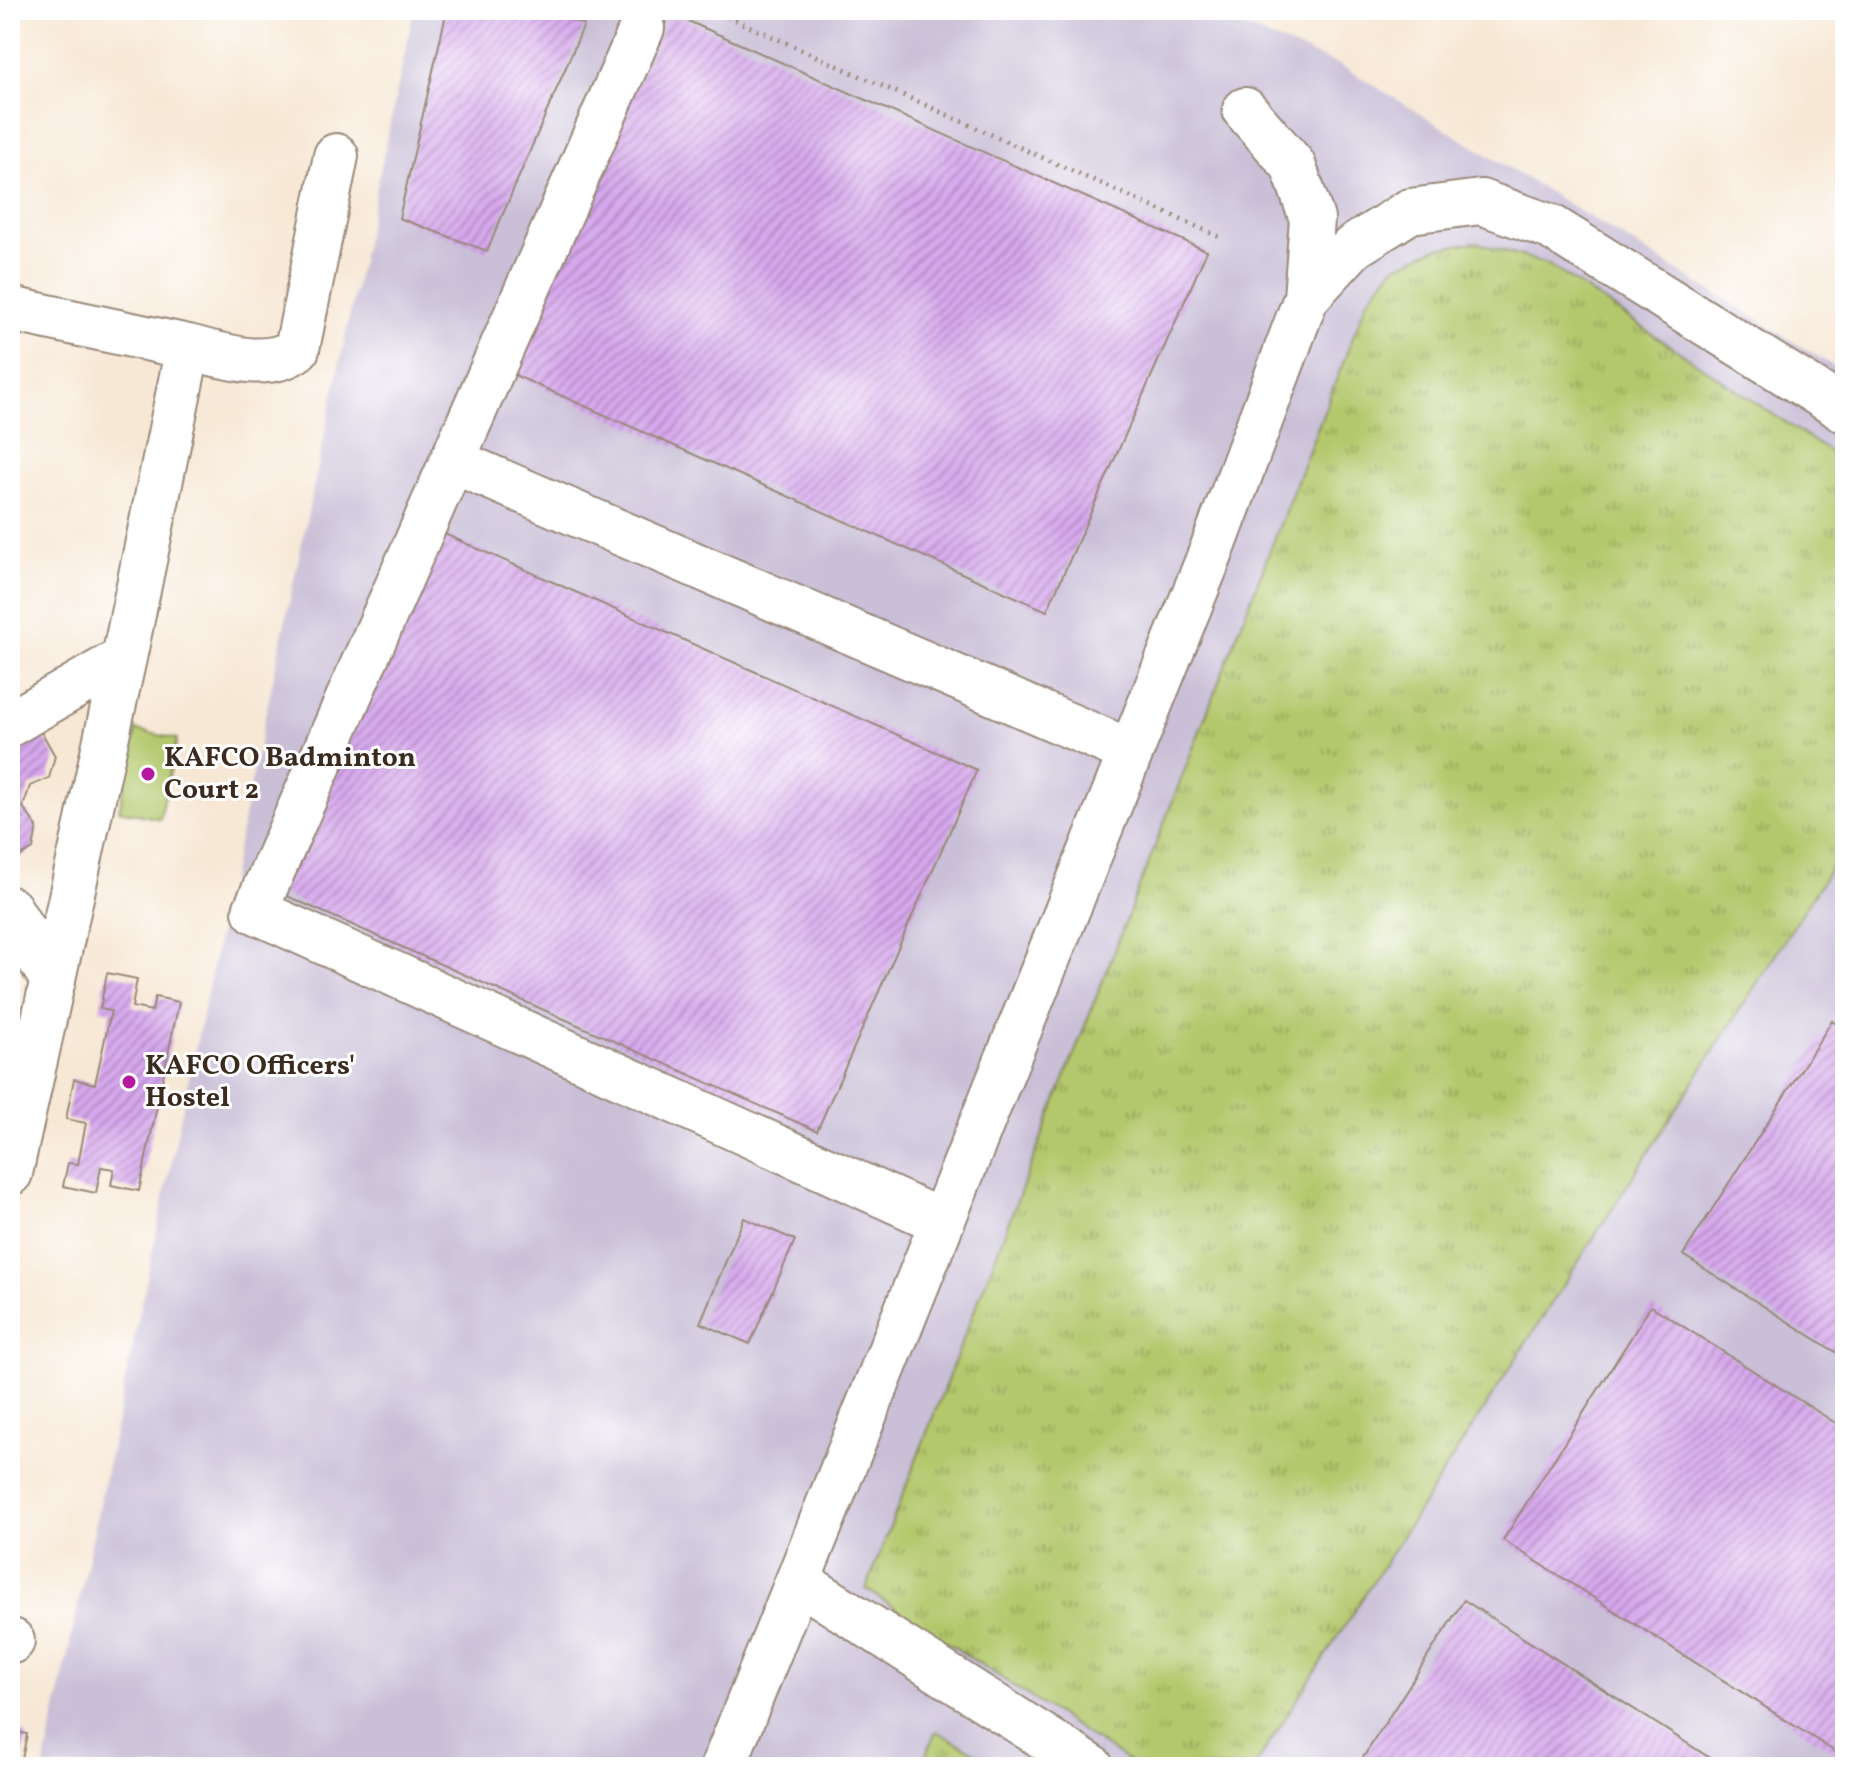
<svg xmlns="http://www.w3.org/2000/svg" width="1855" height="1777" font-family="Vollkorn,serif">
<style>
.industrial{fill:#c9bfd7}
.grass{fill:url(#grass-tufts);stroke:#777945;stroke-width:2}
.park{fill:#b3c86c;stroke:#777945;stroke-width:2}
.building{fill:url(#building-hatch)}
.lines{fill:none;stroke-linecap:round;stroke-linejoin:round}
.minor-casing{stroke:#99897a;stroke-width:48}
.path{stroke:#99897a;stroke-width:5;stroke-dasharray:2 6;stroke-linecap:butt}
.minor{stroke:#fff;stroke-width:44}
.poi-dot{fill:#b5179e;stroke:#fff;stroke-width:3}
.labels{text-anchor:middle;dominant-baseline:central;stroke-width:6;stroke-linejoin:round;paint-order:stroke}
.poi-label{font-size:28px;font-weight:bold;fill:#3b2a1e;stroke:#fff;text-anchor:start}
</style>
<defs>
<pattern id="grass-tufts" width="24" height="20" patternUnits="userSpaceOnUse" patternTransform="scale(2)"><rect width="24" height="20" fill="#b3c86c"/><path d="M3 7l-1-3M5 7V3M7 7l1-3M15 17l-1-3M17 17v-4M19 17l1-3" fill="none" stroke="#93a358"/></pattern>
<pattern id="building-hatch" width="6" height="6" patternUnits="userSpaceOnUse" patternTransform="scale(2)"><rect width="6" height="6" fill="#d6a7ec"/><path d="M-1 1l2-2M0 6l6-6M5 7l2-2" fill="none" stroke="#af88bf"/></pattern>
</defs>
<rect width="100%" height="100%" fill="#fff"/>
<filter id="ink" filterUnits="userSpaceOnUse"><feTurbulence type="fractalNoise" baseFrequency=".0125" numOctaves="2"/><feDisplacementMap in="SourceGraphic" scale="16" xChannelSelector="R" yChannelSelector="G"/><feConvolveMatrix kernelMatrix="1 2 1 2 8 2 1 2 1" color-interpolation-filters="sRGB"/></filter>
<filter id="wash" filterUnits="userSpaceOnUse"><feTurbulence type="fractalNoise" baseFrequency=".006" numOctaves="4" result="noise"/><feDisplacementMap in="SourceGraphic" scale="32" xChannelSelector="R" yChannelSelector="G"/><feGaussianBlur stdDeviation="1.8" result="paint"/><feColorMatrix in="noise" values="0 0 0 0 0 0 0 0 0 0 0 0 0 0 0 0 0 1.4 0 .05"/><feComposite in="paint" operator="in"/></filter>
<g filter="url(#wash)">
<rect width="100%" height="100%" fill="#f7e8d5"/>
<!-- industrial -->
<path class="industrial" d="M414 10H1203L1342 66 1845 373V1767H44Z"/>
<!-- grass -->
<path class="grass" d="M1475 242 1547 264 1845 462V846L1254 1767H1137L866 1589 1367 301 1394 267 1437 248Z
M936 1731 1001 1767H921Z"/>
<!-- park -->
<path class="park" d="M136 730 177 739 160 819 119 810Z"/>
<g id="blocks">
<!-- building -->
<path class="building" d="M447 10H543L584 25 487 251 399 218Z
M670 13 1207 251 1047 611 510 373Z
M440 532 977 770 817 1131 280 893Z
M37 724 55 756 49 778 30 786 23 807 37 827 33 849 10 862V740Z
M107 973 137 979 132 1007 152 1011 155 997 179 1002 139 1191 111 1185 114 1169 101 1167 96 1193 63 1186 68 1163 78 1164 86 1123 66 1119 74 1079 95 1084 111 1011 100 1009Z
M1832 1021 1845 1030V1358L1683 1255Z
M744 1218 795 1240 750 1344 700 1323Z
M1651 1306 1845 1429V1758L1503 1540Z
M1464 1600 1724 1767H1357Z
M10 1686 18 1688 11 1718H10Z
M10 1731 27 1734 21 1764 10 1762Z"/>
</g>
</g>
<g filter="url(#ink)">
<use href="#blocks" fill-opacity="0" stroke="#99897a" stroke-width="2"/>
<g class="lines">
<!-- minor casing -->
<g class="minor-casing">
<path id="minor" d="M642 28 255 911 942 1222
M1306 298 1353 247 1410 211 1481 202 1551 227 1845 410
M10 309 188 347 124 658 10 1173
M188 347C221 355 267 372 297 349L336 156
M453 461 1131 752
M10 724 124 658
M10 909 53 981
M798 1581 1091 1767
M10 1641H12
M723 1767 1210 555 1306 298 1312 219 1293 165 1245 110"/>
</g>
<!-- path -->
<path class="path" d="M713 10 1222 238"/>
<!-- minor -->
<use href="#minor" class="minor"/>
</g>
</g>
<!-- markers -->
<g class="poi-dot">
<circle cx="148" cy="774" r="8"/>
<circle cx="129" cy="1082" r="8"/>
</g>
<g class="labels">
<!-- poi labels -->
<g class="poi-label">
<text x="164" y="758">KAFCO Badminton<tspan x="164" dy="32">Court 2</tspan></text>
<text x="145" y="1066">KAFCO Officers'<tspan x="145" dy="32">Hostel</tspan></text>
</g>
</g>
<!-- margin -->
<rect width="1855" height="1777" fill="none" stroke="#fff" stroke-width="40"/>
</svg>
